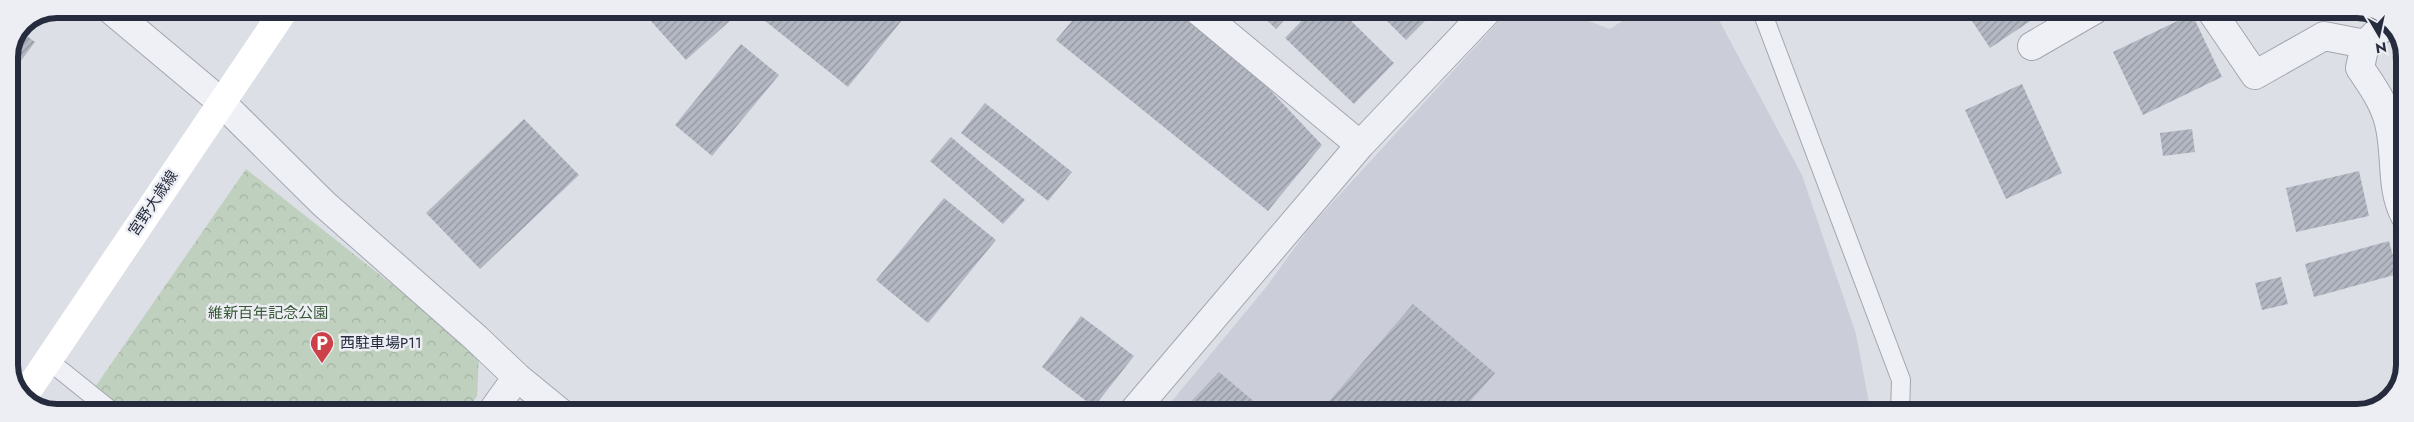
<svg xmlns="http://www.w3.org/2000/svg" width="2414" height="422" font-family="Jost,'Noto Sans JP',sans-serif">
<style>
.built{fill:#cbced8}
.park{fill:url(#park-crowns)}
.building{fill:url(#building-hatch)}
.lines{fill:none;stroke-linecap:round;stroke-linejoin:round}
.lane-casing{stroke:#a2a6b0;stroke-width:20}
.street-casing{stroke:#a2a6b0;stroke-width:30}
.lane{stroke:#eff0f5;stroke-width:18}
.street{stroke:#eff0f5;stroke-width:28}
.secondary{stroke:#fff;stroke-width:28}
.labels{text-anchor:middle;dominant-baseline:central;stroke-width:5;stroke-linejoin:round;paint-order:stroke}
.street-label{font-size:15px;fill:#262c3d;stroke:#eceef4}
.park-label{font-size:15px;fill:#375834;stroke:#eceef4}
.poi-label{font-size:15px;fill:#262c3d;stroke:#eceef4;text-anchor:start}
.rim{fill:none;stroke:#262c3d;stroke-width:6}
</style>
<defs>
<pattern id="park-crowns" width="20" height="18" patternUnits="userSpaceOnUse" patternTransform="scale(1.25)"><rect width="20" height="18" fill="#c0d0be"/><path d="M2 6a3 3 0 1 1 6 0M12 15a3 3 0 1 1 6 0" fill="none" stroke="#a5b3a4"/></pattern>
<pattern id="building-hatch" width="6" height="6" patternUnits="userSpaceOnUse" patternTransform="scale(1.25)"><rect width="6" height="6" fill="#b4b8c3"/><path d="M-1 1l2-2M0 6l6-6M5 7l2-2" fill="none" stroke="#9296a0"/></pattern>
</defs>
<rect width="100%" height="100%" fill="#dcdfe6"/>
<!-- built -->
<path class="built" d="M1510 9H1556L1610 29 1640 9H1713L1802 175 1856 334 1871 413H1162L1267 286 1309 228Z"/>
<!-- park -->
<path class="park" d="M246 169 479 353 477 396 466 413H77Z"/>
<!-- building -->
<path class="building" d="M640 9H739L741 11 686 60Z
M758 9H911L848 87 755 13Z
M1082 9H1177L1253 72 1322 145 1268 211 1056 40Z
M1255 9H1295L1276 29Z
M1313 9H1339L1394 63 1354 104 1285 38Z
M1375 9H1437L1406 40Z
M1964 9H2043L2045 11 1990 48Z
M2192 14 2222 77 2143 115 2113 52Z
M19 30 35 42 9 77V56Z
M741 44 779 75 712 156 675 125Z
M2405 54V91L2399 92 2392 56Z
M2022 84 2062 173 2006 199 1965 110Z
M985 103 1072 172 1048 201 961 133Z
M524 119 579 175 480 269 426 213Z
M2192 129 2195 152 2163 156 2160 133Z
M951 137 1025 200 1003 224 930 161Z
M2359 171 2369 216 2296 232 2286 188Z
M944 198 996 240 928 323 876 280Z
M2389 241 2398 274 2314 297 2305 264Z
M2281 277 2288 304 2262 310 2255 283Z
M1413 304 1495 373 1460 413H1319Z
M1081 316 1134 356 1094 407 1042 367Z
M1219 372 1263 409V413H1180Z"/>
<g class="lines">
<!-- lane casing -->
<g class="lane-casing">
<path id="lane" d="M1761 9 1901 380 1900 413
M48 360 114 413"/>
</g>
<!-- street casing -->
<g class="street-casing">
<path id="street" d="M110 9 221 102 324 204 476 338 517 377 561 413
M1196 9 1360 145
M2210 9 2255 75 2324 36 2365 44
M2389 21 2365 44 2360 68C2372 86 2384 102 2389 123 2397 154 2390 188 2405 216
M2032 46 2096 9
M491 413 517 377
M1132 413 1360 145 1489 9"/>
</g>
<!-- lane -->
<use href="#lane" class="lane"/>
<!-- street -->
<use href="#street" class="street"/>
<!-- secondary -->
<path class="secondary" d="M22 399 285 9"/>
</g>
<!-- icons -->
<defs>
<g id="parking-pin" transform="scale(1.25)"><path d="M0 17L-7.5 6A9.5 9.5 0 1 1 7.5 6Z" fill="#cc4147" stroke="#eceef4"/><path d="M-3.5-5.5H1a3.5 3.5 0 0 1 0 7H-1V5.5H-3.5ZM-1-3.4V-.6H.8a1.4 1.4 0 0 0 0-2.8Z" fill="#fff"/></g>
</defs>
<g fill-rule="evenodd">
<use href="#parking-pin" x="322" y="343"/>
</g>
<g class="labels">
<!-- street labels -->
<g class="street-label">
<text transform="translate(153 203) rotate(-56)">宮野大歳線</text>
</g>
<!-- park labels -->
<g class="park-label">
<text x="268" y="313">維新百年記念公園</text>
</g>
<!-- poi labels -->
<g class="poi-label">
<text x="340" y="343">西駐車場P11</text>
</g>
</g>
<!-- crop -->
<path d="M0 0H2414V422H0ZM57 18H2357A39 39 0 0 1 2396 57V365A39 39 0 0 1 2357 404H57A39 39 0 0 1 18 365V57A39 39 0 0 1 57 18Z" fill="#eceef4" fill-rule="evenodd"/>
<path class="rim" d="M57 18H2357A39 39 0 0 1 2396 57V365A39 39 0 0 1 2357 404H57A39 39 0 0 1 18 365V57A39 39 0 0 1 57 18Z"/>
<!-- north arrow -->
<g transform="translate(2379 35) rotate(171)" stroke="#eceef4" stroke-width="4" paint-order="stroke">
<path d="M0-4L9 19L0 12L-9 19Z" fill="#262c3d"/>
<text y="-8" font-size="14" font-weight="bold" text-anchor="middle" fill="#262c3d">N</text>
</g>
</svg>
